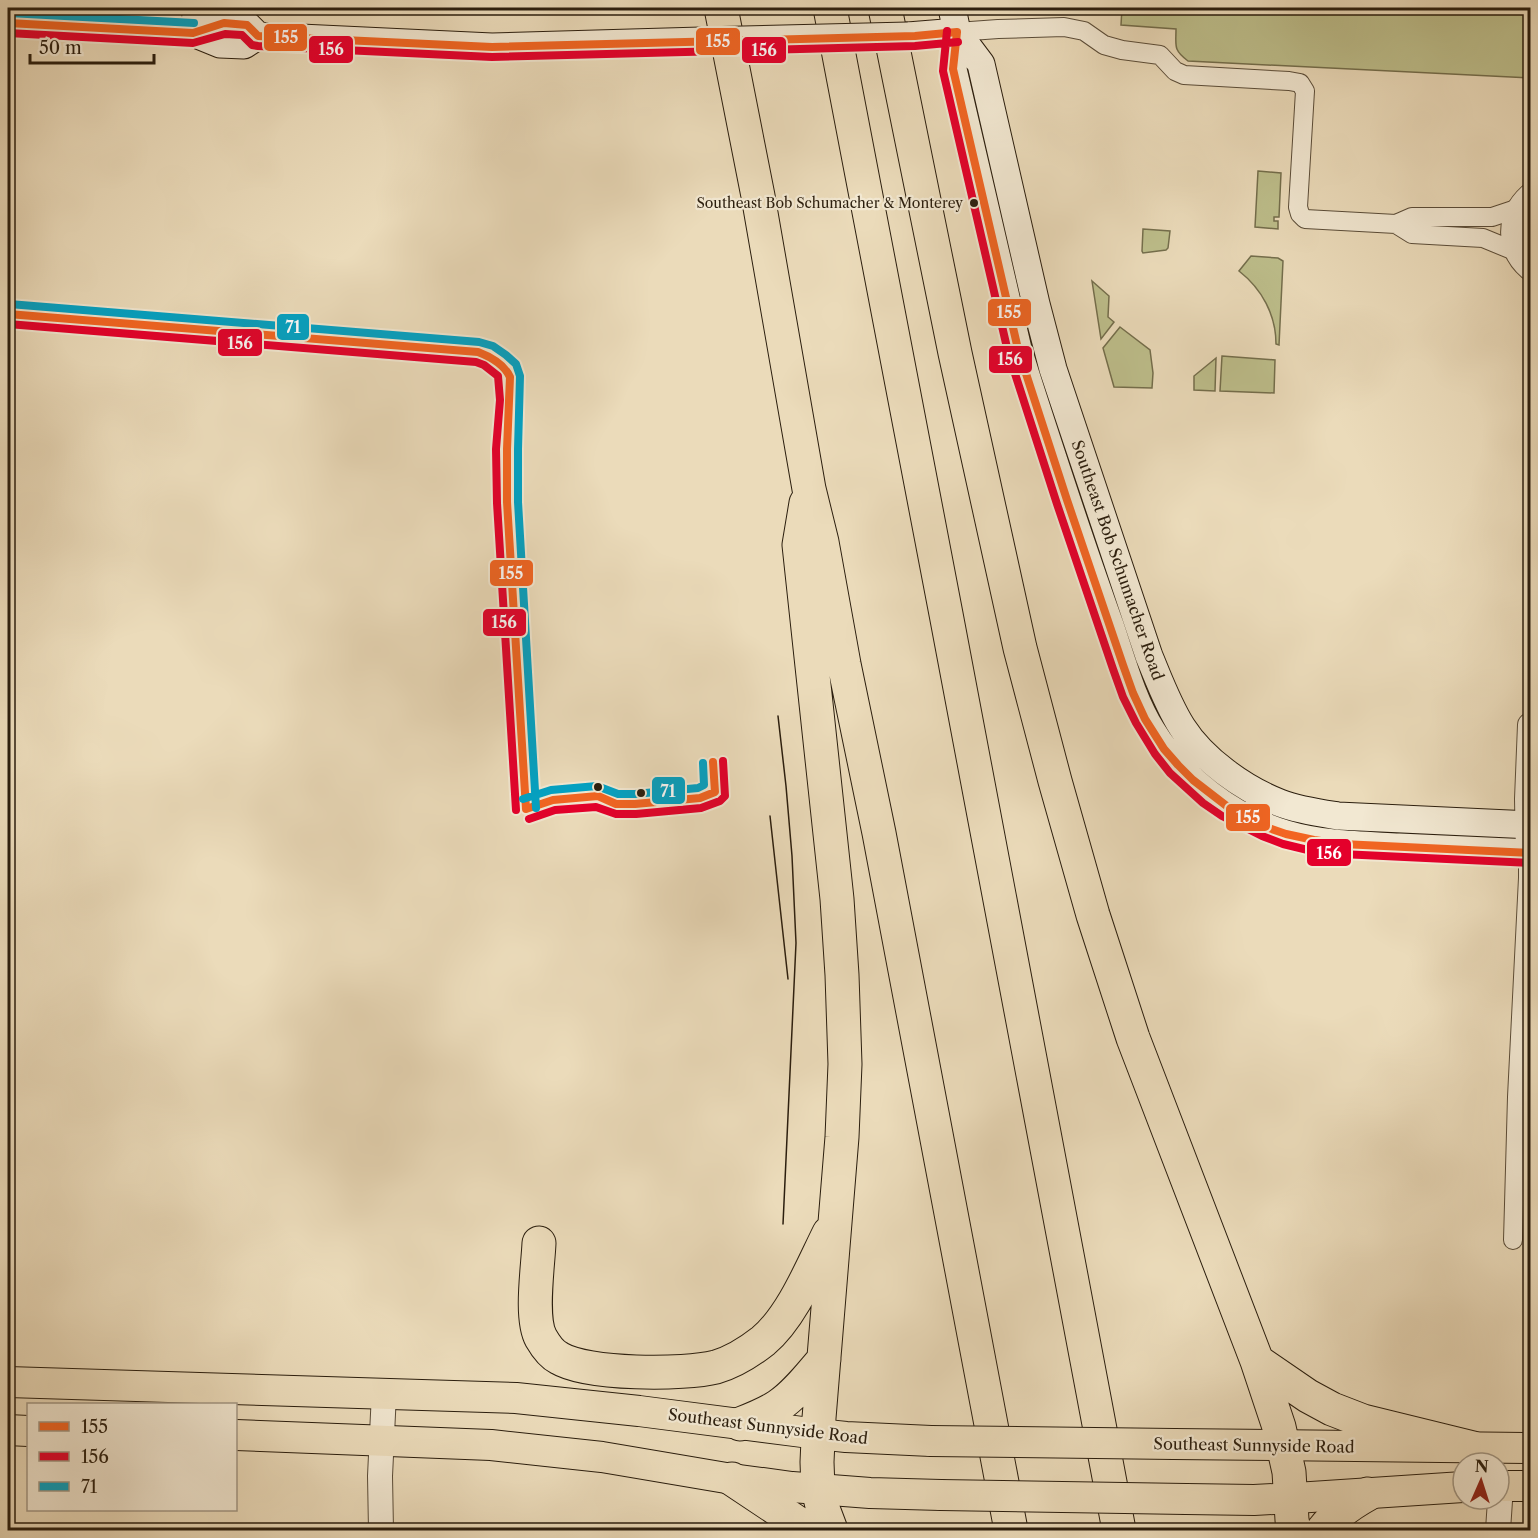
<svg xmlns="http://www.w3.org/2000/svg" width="1538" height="1538" font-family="'Libre Caslon Text',serif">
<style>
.green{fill:#bdbe8b;stroke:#746e4c;stroke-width:1.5}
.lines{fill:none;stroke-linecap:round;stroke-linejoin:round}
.minor-casing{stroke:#5b4d39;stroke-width:20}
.tertiary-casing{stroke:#5b4d39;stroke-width:26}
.secondary-casing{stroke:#2b1e0e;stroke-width:29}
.primary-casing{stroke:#2b1e0e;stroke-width:32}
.motorway-casing{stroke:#2b1e0e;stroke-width:35}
.minor{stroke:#f2e8d2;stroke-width:18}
.tertiary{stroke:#f2e8d2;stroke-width:24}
.secondary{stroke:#f2e8d2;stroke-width:27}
.primary{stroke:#ebdbba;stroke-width:30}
.motorway{stroke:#ebdbba;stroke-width:33}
.tram{stroke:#2b1e0e;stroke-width:1.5}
.secondary-bridge-casing{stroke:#2b1e0e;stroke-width:29;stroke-linecap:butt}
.primary-bridge-casing{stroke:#2b1e0e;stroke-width:32;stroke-linecap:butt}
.secondary-bridge{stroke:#f2e8d2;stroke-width:27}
.primary-bridge{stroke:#ebdbba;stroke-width:30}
.bus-1-casing{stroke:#f2e8d2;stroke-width:12}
.bus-2-casing{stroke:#f2e8d2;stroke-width:12}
.bus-3-casing{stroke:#f2e8d2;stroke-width:12}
.bus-1{stroke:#f26522;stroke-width:8}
.bus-2{stroke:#e4002b;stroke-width:8}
.bus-3{stroke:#02a2c4;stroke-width:8}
.bus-dot{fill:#2b1e0e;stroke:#f2e8d2;stroke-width:2}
.labels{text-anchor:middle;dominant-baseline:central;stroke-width:4.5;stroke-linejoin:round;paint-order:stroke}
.bus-label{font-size:14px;fill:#2b1e0e;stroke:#f2e8d2;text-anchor:end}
.street-label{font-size:16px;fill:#2b1e0e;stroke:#f2e8d2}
.line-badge{stroke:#f2e8d2;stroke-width:2}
.badge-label{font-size:16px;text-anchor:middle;font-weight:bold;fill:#fff}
</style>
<rect width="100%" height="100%" fill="#ebdbba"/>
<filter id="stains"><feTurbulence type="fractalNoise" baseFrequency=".00333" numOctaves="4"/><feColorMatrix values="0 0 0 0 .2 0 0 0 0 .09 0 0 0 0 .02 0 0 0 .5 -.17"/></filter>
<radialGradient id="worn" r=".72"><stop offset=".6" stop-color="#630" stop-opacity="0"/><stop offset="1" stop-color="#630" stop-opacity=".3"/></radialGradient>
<!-- green -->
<path class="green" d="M1122 8H1530V78L1188 61C1173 50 1176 46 1176 29L1121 25Z
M1258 171 1281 173 1279 217H1274V221H1278V229L1255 227Z
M1143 229 1170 231 1168 248 1166 250 1143 253 1142 251Z
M1251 256 1278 258 1283 261 1279 345 1276 344C1276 315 1262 289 1239 271Z
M1092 281 1109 296 1108 317 1114 322 1101 339Z
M1120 327 1150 350 1153 373 1152 388 1114 387 1103 348Z
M1222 356 1275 360 1274 393 1220 391Z
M1216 358 1215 391 1194 390V376Z"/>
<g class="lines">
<!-- minor casing -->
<g class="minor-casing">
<path id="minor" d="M957 32 998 29 1064 27 1084 31 1104 45 1122 50 1160 55 1175 71 1184 75 1289 81 1300 83 1305 91 1298 207 1300 214 1305 219 1396 224 1412 217H1492L1519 208
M1396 224 1412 234 1483 238 1517 252
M1513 1240 1517 1097 1528 878V853"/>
</g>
<!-- tertiary casing -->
<g class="tertiary-casing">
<path id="tertiary" d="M193 33 195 8
M1530 196C1508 216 1507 248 1530 268
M1528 853 1527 799 1530 725
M381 1530 380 1476 384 1393
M1498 1530 1501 1486"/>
</g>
<!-- secondary casing -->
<g class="secondary-casing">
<path id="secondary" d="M952 8 957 32 953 69 1018 349 1026 375C1053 459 1080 542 1110 625 1122 660 1132 699 1152 731 1181 779 1232 818 1286 834 1323 845 1361 845 1399 847 1443 849 1487 851 1530 853
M8 23 193 33 220 44 244 45 258 36 492 47 701 41
M957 32 981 64 1036 304 1053 369 1149 656C1159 680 1168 705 1182 727 1203 760 1244 789 1280 803 1298 810 1319 813 1338 816L1530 825
M193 33 224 23 247 25 258 36
M908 36 957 32"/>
</g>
<!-- primary casing -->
<g class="primary-casing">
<path id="primary" d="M8 1382 516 1398 639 1411 818 1434 846 1437 931 1441
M8 1430 28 1431
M236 1435 491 1445 602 1457 732 1479 792 1487 870 1493 941 1495
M1174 1444 1530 1448
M1499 1486H1530
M1186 1499 1254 1500 1311 1497 1463 1487"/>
</g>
<!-- motorway casing -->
<g class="motorway-casing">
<path id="motorway" d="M721 8 758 196 809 489 822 542 844 664 879 833 1011 1530
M830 8 946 614 1119 1530
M885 8 955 353 1020 648 1055 781 1093 915 1133 1038 1257 1361 1279 1427 1289 1472 1292 1520 1294 1530
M806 503 799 545 837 899 842 975 845 1064 842 1137 819 1418 817 1462 818 1489 822 1506 831 1530
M539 1243C538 1267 530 1318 541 1338 545 1345 551 1354 559 1358 587 1375 684 1375 716 1367 733 1362 749 1352 763 1341 792 1317 812 1267 829 1233
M1257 1361 1308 1396 1332 1409 1363 1421 1473 1448
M740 1424C753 1419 766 1414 778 1406 796 1394 810 1375 824 1359
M732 1479 786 1515 808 1530
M1323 1530C1335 1514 1350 1504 1368 1494"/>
</g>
<!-- minor -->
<use href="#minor" class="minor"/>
<!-- tertiary -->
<use href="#tertiary" class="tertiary"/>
<!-- secondary -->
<use href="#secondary" class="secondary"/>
<!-- primary -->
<use href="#primary" class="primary"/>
<!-- motorway -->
<use href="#motorway" class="motorway"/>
<!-- tram -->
<path class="tram" d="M778 716 786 786 792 856 796 943 783 1224
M770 816 788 979"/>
<!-- secondary-bridge casing -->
<g class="secondary-bridge-casing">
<path id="secondary-bridge" d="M701 41 908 36"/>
</g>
<!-- primary-bridge casing -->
<g class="primary-bridge-casing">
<path id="primary-bridge" d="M931 1441 1174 1444
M941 1495 1186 1499"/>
</g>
<!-- secondary-bridge -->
<use href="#secondary-bridge" class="secondary-bridge"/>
<!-- primary-bridge -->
<use href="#primary-bridge" class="primary-bridge"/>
<!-- bus-1 casing -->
<g class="bus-1-casing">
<path id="bus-1" d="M8 23 193 33 224 23 247 25 258 36 492 47 915 36 957 32
M957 32 953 69 1018 349 1067 500 1123 665 1133 693 1145 719 1164 749 1178 765 1193 780 1228 807 1266 827 1286 834 1314 840 1342 844 1530 853
M8 314 478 352C491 357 504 364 510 377L507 449V502L526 809
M526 809 553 800 598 796 616 804H635L700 798 715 792 713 762"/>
</g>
<!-- bus-2 casing -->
<g class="bus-2-casing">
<path id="bus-2" d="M947 31 943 71 1008 352 1057 504 1113 669 1123 697 1136 723 1155 754 1170 773 1203 803 1222 816 1262 836 1283 844 1312 851 1341 854 1530 863
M8 33 193 43 225 34 242 35 252 45 258 46 492 57 915 46 958 42
M8 324 476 362 484 365 498 376 500 400 496 449 497 503 516 810
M529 819 555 810 596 807 616 814H636L701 808 720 801 725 796 723 761"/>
</g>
<!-- bus-3 casing -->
<g class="bus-3-casing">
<path id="bus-3" d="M9 13 194 23
M9 304 479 342 493 346 506 355 516 364 520 376 518 449V502L536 808
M523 799 551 790 597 786 618 794H635L698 788 704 785 703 763"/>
</g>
<!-- bus-1 -->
<use href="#bus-1" class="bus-1"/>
<!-- bus-2 -->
<use href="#bus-2" class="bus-2"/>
<!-- bus-3 -->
<use href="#bus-3" class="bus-3"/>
</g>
<!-- markers -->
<g class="bus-dot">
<circle cx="974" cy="203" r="5"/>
<circle cx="598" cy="787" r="5"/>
<circle cx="641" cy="793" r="5"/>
</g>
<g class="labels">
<!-- bus labels -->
<g class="bus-label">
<text x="963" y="203">Southeast Bob Schumacher &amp; Monterey</text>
</g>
<!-- street labels -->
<g class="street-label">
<text transform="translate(1118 560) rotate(71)">Southeast Bob Schumacher Road</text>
<text transform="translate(768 1426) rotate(7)">Southeast Sunnyside Road</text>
<text transform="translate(1254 1445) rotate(1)">Southeast Sunnyside Road</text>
</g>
</g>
<g class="line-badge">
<rect x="263" y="23" width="45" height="29" rx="6" fill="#f26522"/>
<rect x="695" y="27" width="46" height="29" rx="6" fill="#f26522"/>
<rect x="308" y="35" width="46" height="29" rx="6" fill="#e4002b"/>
<rect x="741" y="36" width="46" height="28" rx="6" fill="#e4002b"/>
<rect x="987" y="298" width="45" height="29" rx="6" fill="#f26522"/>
<rect x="276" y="313" width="34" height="28" rx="6" fill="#02a2c4"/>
<rect x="217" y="328" width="46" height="29" rx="6" fill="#e4002b"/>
<rect x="988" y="345" width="45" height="29" rx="6" fill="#e4002b"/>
<rect x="489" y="559" width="45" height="28" rx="6" fill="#f26522"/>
<rect x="482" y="608" width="45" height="29" rx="6" fill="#e4002b"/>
<rect x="651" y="776" width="35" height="29" rx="6" fill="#02a2c4"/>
<rect x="1225" y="803" width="46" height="29" rx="6" fill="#f26522"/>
<rect x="1306" y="838" width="46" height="29" rx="6" fill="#e4002b"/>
</g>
<g class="badge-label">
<text x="286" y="43">155</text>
<text x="718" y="47">155</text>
<text x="331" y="55">156</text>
<text x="764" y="56">156</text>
<text x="1009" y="318">155</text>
<text x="293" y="333">71</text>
<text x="240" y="349">156</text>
<text x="1010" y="365">156</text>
<text x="511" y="579">155</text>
<text x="504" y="628">156</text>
<text x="668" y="797">71</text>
<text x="1248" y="823">155</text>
<text x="1329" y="859">156</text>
</g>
<!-- margin -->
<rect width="1538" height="1538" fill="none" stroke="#ebdbba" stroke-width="30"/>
<rect x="9" y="9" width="1520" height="1520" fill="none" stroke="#2b1e0e" stroke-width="3"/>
<rect x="15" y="15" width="1508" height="1508" fill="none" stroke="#2b1e0e" stroke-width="1.5"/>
<!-- legend -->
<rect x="27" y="1403" width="210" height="108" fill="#f2e8d2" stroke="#a29784" stroke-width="1.5"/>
<rect x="39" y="1422" width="30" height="9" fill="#f26522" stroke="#a29784" stroke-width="1.5"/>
<text x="81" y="1433" font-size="18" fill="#2b1e0e">155</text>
<rect x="39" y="1452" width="30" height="9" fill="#e4002b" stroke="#a29784" stroke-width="1.5"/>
<text x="81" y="1463" font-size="18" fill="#2b1e0e">156</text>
<rect x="39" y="1482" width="30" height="9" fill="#02a2c4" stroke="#a29784" stroke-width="1.5"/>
<text x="81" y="1493" font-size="18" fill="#2b1e0e">71</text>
<!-- north arrow -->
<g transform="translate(1481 1481) rotate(3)"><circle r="28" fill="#f2e8d2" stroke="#a29784" stroke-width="1.5"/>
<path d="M0-4.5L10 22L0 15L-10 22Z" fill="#8f2418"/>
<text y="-9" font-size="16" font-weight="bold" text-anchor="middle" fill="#2b1e0e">N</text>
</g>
<!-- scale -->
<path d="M30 54v9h124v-9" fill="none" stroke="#2b1e0e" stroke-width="3"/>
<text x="39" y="54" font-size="18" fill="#2b1e0e" stroke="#f2e8d2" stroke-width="4.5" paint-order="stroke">50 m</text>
<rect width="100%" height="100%" filter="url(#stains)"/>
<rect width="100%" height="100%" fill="url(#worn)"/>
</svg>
